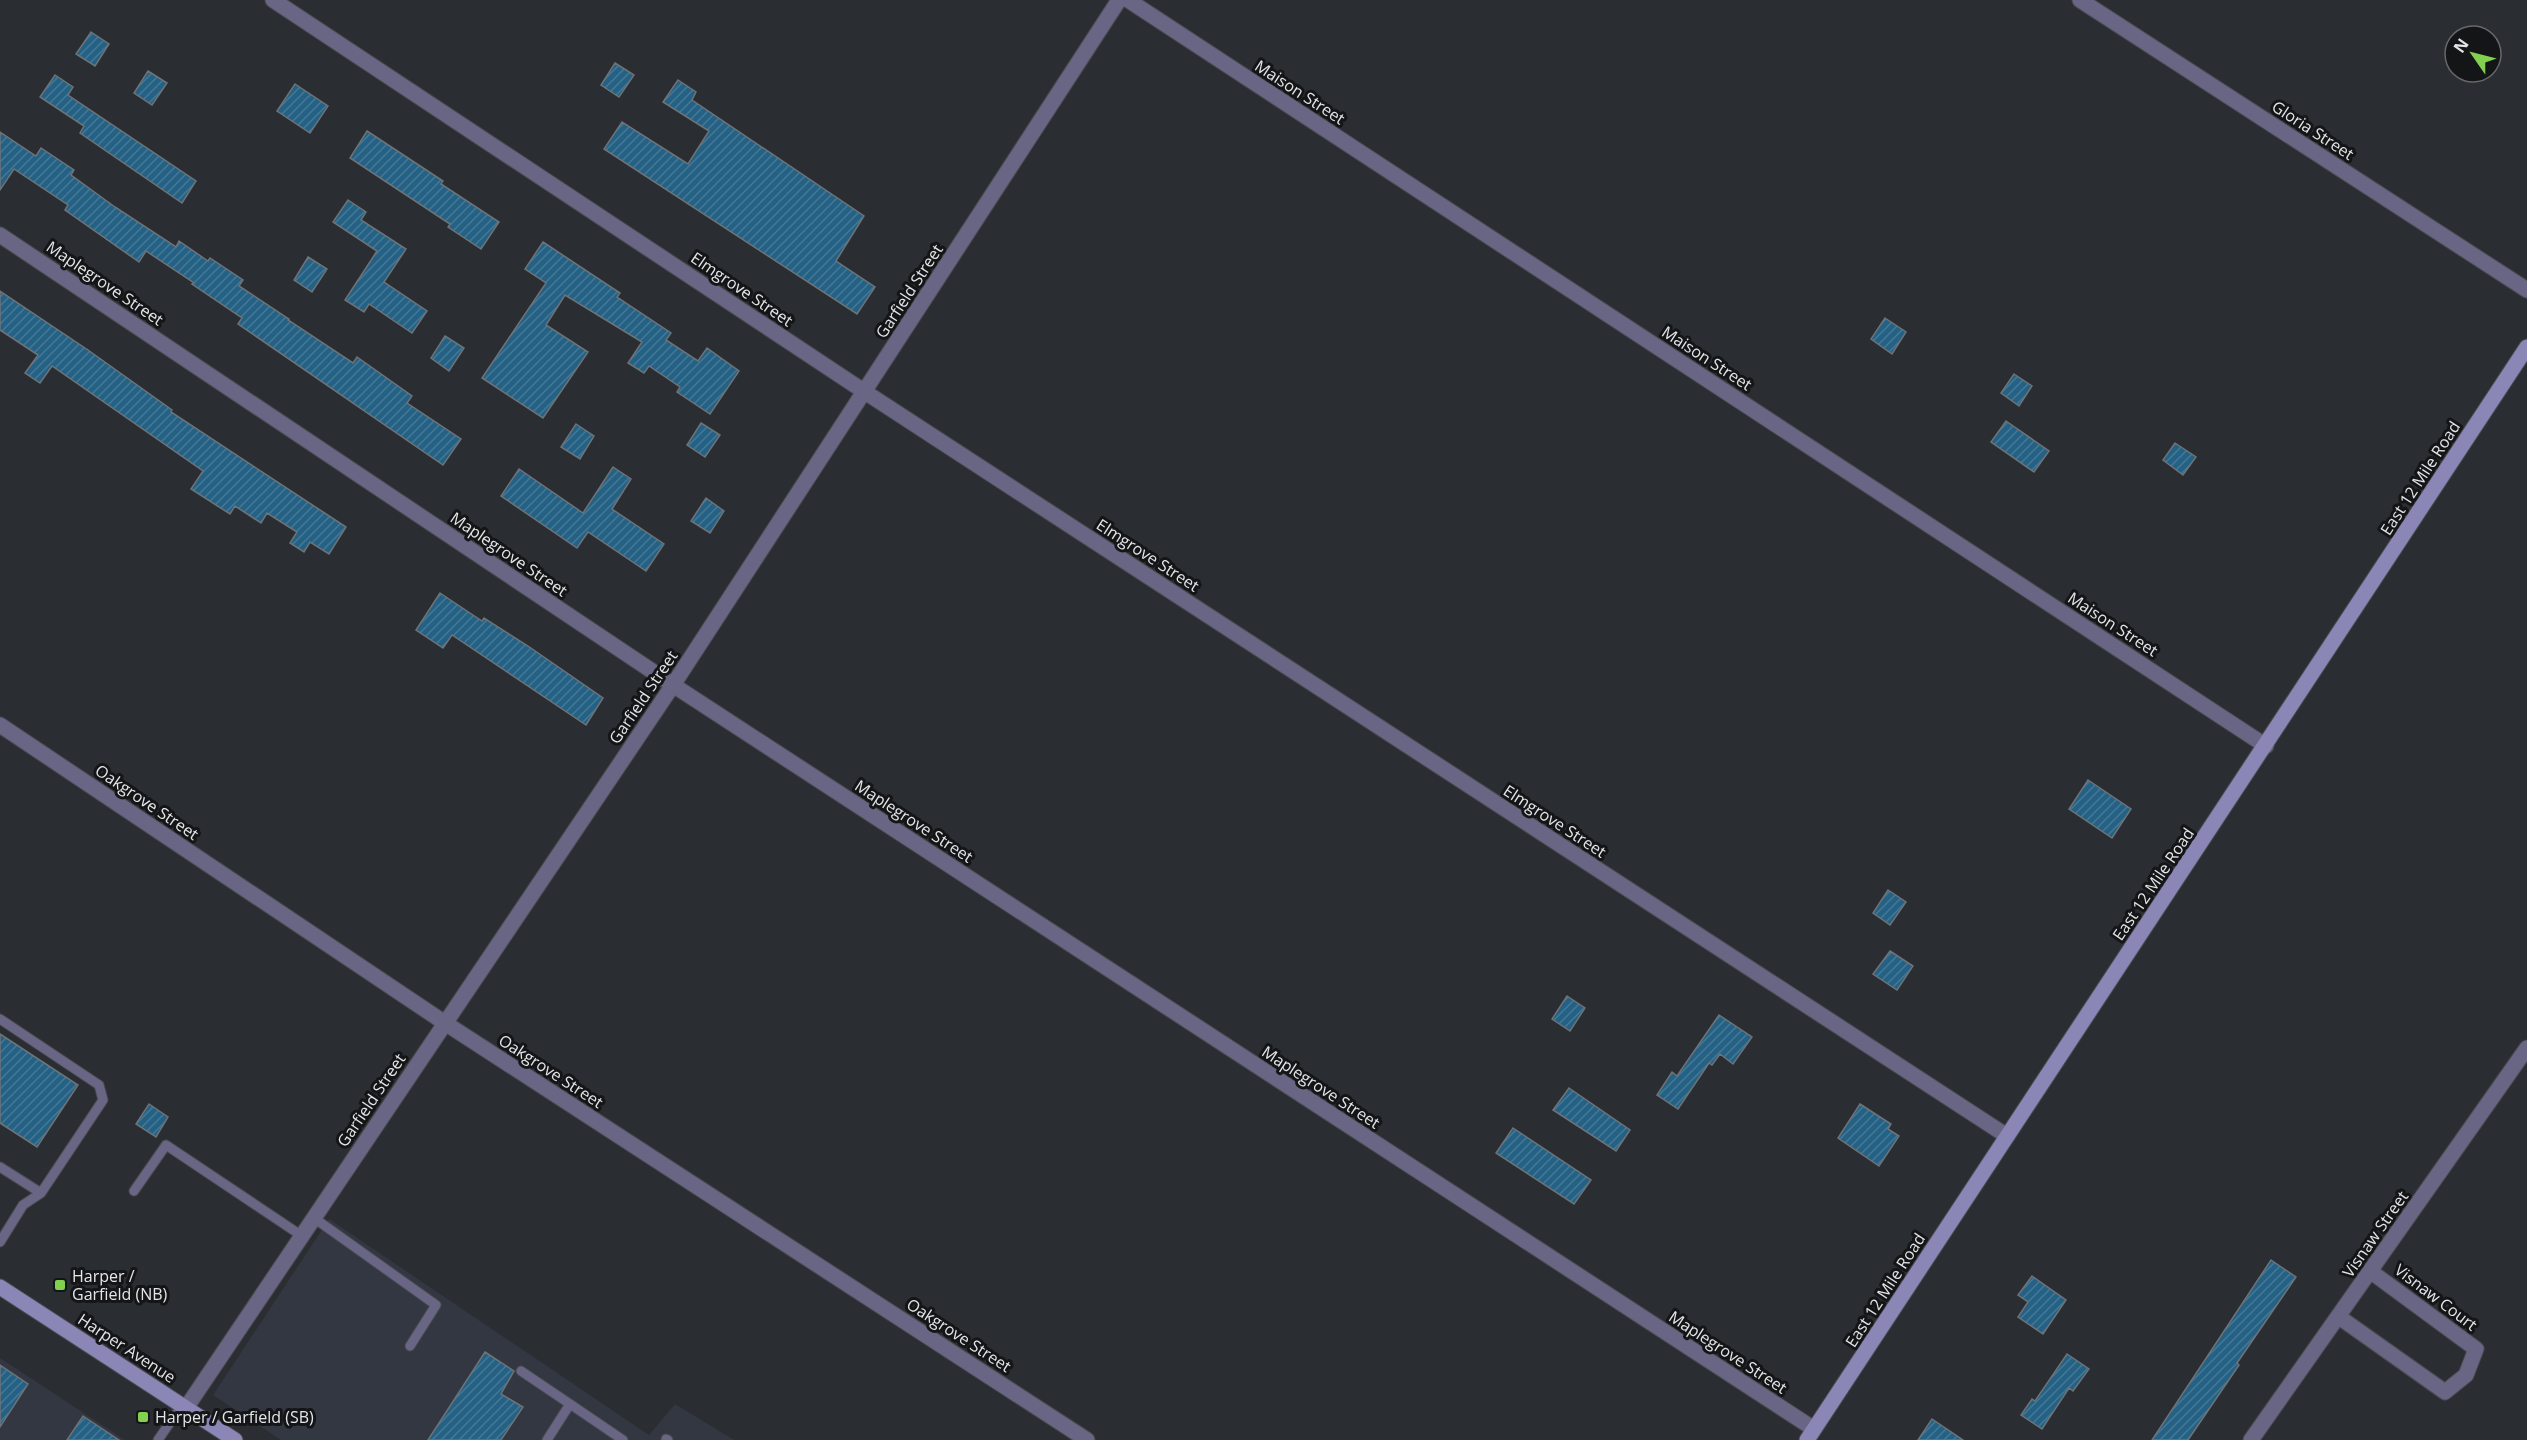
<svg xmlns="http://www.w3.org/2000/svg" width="2527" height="1440" font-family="'Open Sans',sans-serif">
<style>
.built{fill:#323741}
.building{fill:url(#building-hatch);stroke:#6e7377;stroke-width:1.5}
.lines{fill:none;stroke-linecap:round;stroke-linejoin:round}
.lane-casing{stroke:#484a4e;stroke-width:11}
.street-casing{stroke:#484a4e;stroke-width:17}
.secondary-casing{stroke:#484a4e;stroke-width:17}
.lane{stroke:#686684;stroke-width:9}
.street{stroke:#686684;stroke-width:15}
.secondary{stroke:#8a86b6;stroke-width:15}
.poi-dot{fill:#82d04f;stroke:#141517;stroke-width:2}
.labels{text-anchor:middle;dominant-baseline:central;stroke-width:6;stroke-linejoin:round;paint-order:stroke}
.street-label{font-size:16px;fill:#e3e5e8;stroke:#141517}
.poi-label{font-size:16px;fill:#e3e5e8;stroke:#141517;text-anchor:start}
</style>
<defs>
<pattern id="building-hatch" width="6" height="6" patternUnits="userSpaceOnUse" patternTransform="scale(1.5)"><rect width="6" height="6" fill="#246184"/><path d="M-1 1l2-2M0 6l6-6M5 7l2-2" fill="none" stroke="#447895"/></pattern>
</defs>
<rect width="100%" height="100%" fill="#2a2d31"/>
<!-- built -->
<path class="built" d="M329 1219 649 1435 675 1404 734 1440H281L213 1395Z
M0 1358 125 1440H0Z"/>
<!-- building -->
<path class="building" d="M91 32 109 44 95 66 76 54Z
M615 63 634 75 619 97 601 85Z
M148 71 167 83 152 105 134 93Z
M55 75 73 87 68 95 196 181 182 203 80 133 84 126 40 97Z
M678 80 696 92 692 100 864 216 836 261 875 287 857 314 604 149 622 122 688 164 709 131 663 102Z
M295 84 328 106 310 133 277 111Z
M367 131 443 181 441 184 499 222 481 249 448 227 450 224 350 158Z
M0 132 36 156 41 148 74 170 71 175 115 207 176 247 179 241 208 261 210 258 243 280 239 286 289 319 288 320 353 363 357 357 412 396 407 403 461 439 443 465 238 324 242 318 192 284 194 283 146 251 139 262 65 210 68 205 14 169 0 190Z
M348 200 366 212 361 220 406 249 384 282 427 311 412 333 369 304 364 312 345 300 377 251 333 222Z
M543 242 620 293 617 297 671 333 666 340 698 361 707 348 739 371 710 414 677 392 680 387 649 366 644 373 628 363 642 342 565 295 546 325 588 352 543 418 482 378 546 283 525 269Z
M308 257 327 269 312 292 294 280Z
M0 291 88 350 172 410 171 412 346 527 329 554 310 542 304 552 290 543 297 532 267 513 261 523 235 506 230 514 191 489 203 471 52 366 40 383 25 373 38 355 0 330Z
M1885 318 1906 332 1892 354 1871 339Z
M445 336 464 348 449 371 431 358Z
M2014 374 2032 386 2019 406 2001 393Z
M2006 421 2049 451 2034 472 1991 442Z
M701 423 720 435 705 457 687 445Z
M576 424 594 436 580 459 561 447Z
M2175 443 2196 457 2183 475 2163 460Z
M613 467 631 479 612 509 664 544 646 571 588 532 577 548 501 496 519 469 583 513Z
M706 498 724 511 710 533 691 521Z
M440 593 482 621 484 618 528 646 603 698 586 725 452 635 443 648 416 630Z
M2088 780 2131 809 2112 838 2069 809Z
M1888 890 1906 902 1890 925 1873 913Z
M1890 951 1913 966 1897 990 1873 974Z
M1567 996 1585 1008 1570 1031 1552 1019Z
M1719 1015 1752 1037 1733 1064 1720 1054 1712 1065 1709 1063 1678 1109 1657 1095 1672 1072 1677 1076Z
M0 1034 78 1085 37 1147 0 1123Z
M1569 1088 1630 1130 1616 1151 1553 1110Z
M149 1104 168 1117 156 1137 136 1124Z
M1860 1104 1891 1124 1888 1129 1899 1136 1879 1166 1838 1138Z
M1513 1128 1591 1180 1574 1204 1496 1153Z
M2271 1260 2296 1277 2237 1363 2239 1365 2188 1440H2152Z
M2032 1276 2066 1300 2043 1334 2018 1317 2028 1302 2018 1295Z
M485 1352 514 1371 501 1394 523 1407 501 1440H428Z
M2067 1354 2089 1369 2073 1391 2069 1388 2042 1429 2021 1415 2032 1399 2035 1401Z
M0 1365 28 1384 0 1427Z
M83 1416 119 1440H67Z
M1932 1419 1963 1440H1918Z"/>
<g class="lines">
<!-- lane casing -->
<g class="lane-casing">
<path id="lane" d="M0 1019 99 1085 103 1100 41 1193 23 1205 0 1242
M0 1167 41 1193
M134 1191 166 1145 302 1236
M314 1218 436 1305 410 1346
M521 1371 570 1404
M666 1439 668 1440
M158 1440 182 1405
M547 1440 570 1404 623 1440"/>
</g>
<!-- street casing -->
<g class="street-casing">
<path id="street" d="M273 0 865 392 2007 1136
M1128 0 2266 746
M2080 0 2527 290
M0 235 673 685 1814 1429
M0 725 445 1023 1087 1440
M2339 1317 2445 1392 2466 1375 2476 1349 2370 1271
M186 1408 673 685 1119 0
M2251 1440 2527 1048"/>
</g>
<!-- secondary casing -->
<g class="secondary-casing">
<path id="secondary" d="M0 1287 235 1440
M1807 1440 2527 347"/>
</g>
<!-- lane -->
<use href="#lane" class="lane"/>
<!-- street -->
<use href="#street" class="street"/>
<!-- secondary -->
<use href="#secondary" class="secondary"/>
</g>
<!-- markers -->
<g class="poi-dot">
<rect x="54" y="1279" width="12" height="12" rx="3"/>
<rect x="137" y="1411" width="12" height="12" rx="3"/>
</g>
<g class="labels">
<!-- street labels -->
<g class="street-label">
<text transform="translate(1300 92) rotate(33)">Maison Street</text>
<text transform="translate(2313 130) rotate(33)">Gloria Street</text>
<text transform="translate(105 283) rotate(34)">Maplegrove Street</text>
<text transform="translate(742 289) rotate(34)">Elmgrove Street</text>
<text transform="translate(909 291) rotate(-57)">Garfield Street</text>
<text transform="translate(1707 358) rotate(33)">Maison Street</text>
<text transform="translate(2420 478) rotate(-57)">East 12 Mile Road</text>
<text transform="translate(509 554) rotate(34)">Maplegrove Street</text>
<text transform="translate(1148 555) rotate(33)">Elmgrove Street</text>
<text transform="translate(2113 624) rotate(33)">Maison Street</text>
<text transform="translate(643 697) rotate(-56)">Garfield Street</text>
<text transform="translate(147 802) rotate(34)">Oakgrove Street</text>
<text transform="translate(914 821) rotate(33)">Maplegrove Street</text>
<text transform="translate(1555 821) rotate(33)">Elmgrove Street</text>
<text transform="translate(2153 884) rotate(-56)">East 12 Mile Road</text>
<text transform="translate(551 1071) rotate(33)">Oakgrove Street</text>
<text transform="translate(1321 1087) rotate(33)">Maplegrove Street</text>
<text transform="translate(371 1100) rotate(-56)">Garfield Street</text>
<text transform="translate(2375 1234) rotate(-55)">Visnaw Street</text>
<text transform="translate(1885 1290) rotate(-57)">East 12 Mile Road</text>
<text transform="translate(2436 1297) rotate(37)">Visnaw Court</text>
<text transform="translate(959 1335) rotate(33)">Oakgrove Street</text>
<text transform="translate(127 1348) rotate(33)">Harper Avenue</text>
<text transform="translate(1728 1352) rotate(33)">Maplegrove Street</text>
</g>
<!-- poi labels -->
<g class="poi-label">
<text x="72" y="1276">Harper /<tspan x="72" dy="18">Garfield (NB)</tspan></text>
<text x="155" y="1417">Harper / Garfield (SB)</text>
</g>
</g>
<!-- north arrow -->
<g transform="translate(2473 54) rotate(305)"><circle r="28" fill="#141517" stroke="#67686b" stroke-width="1.5"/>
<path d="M0-4.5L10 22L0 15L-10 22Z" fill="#82d04f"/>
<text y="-9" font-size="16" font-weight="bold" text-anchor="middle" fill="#e3e5e8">N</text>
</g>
</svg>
